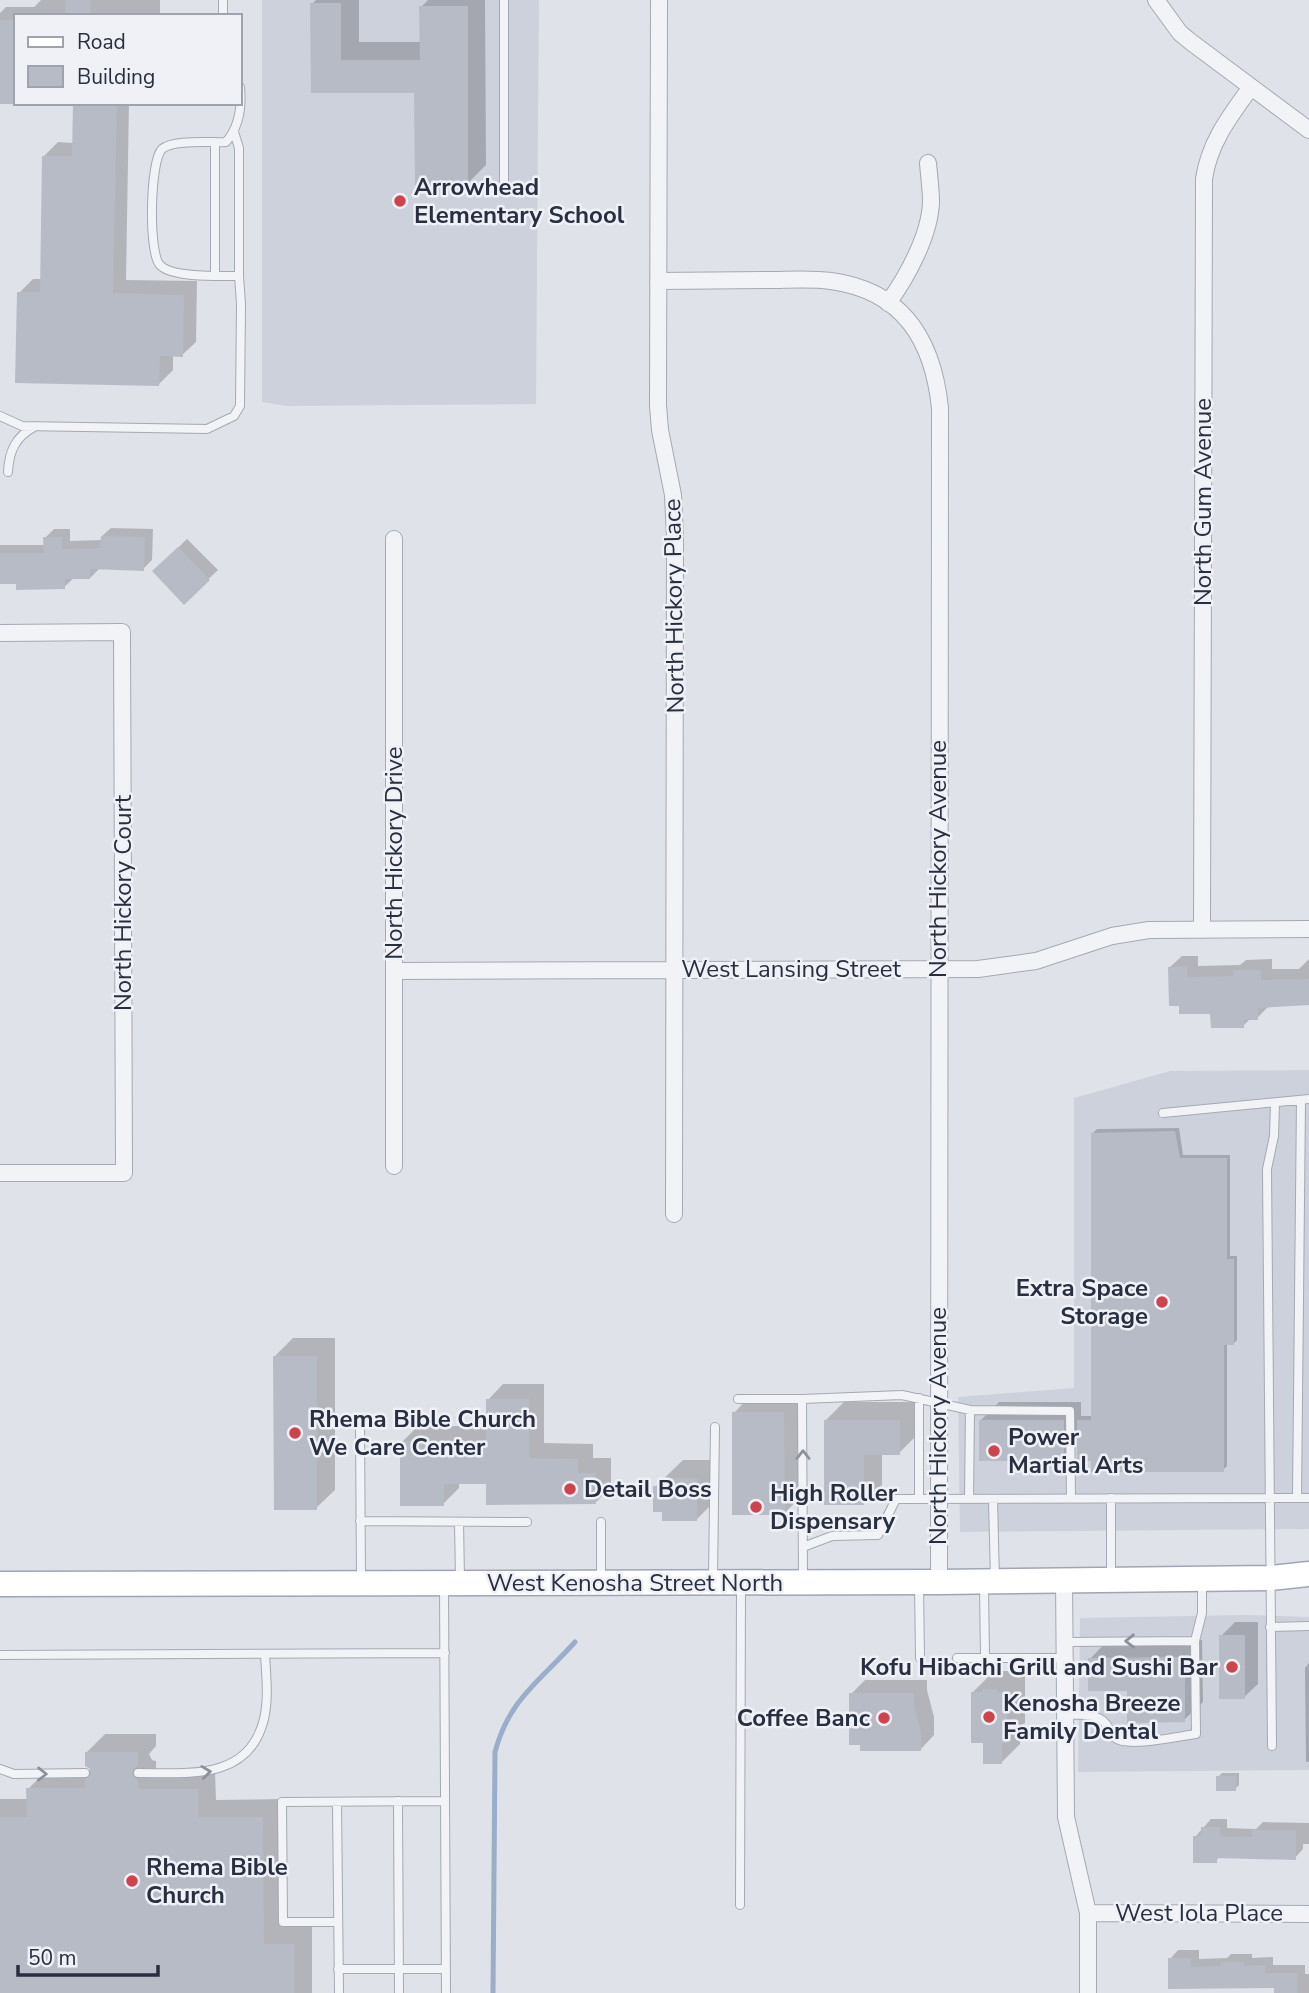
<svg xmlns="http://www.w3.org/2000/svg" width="1309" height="1993" font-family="'Nunito Sans',sans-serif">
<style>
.built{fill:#cdd1db}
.shadow{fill:#0003}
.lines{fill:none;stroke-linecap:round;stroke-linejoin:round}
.stream{stroke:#9aadc9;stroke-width:5}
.building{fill:#b6bbc5}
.lane-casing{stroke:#a4a9b3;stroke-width:10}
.street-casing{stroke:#a4a9b3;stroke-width:18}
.primary-casing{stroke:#9fa5b4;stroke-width:27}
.lane{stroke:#f2f3f7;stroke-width:8}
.street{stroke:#f2f3f7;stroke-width:16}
.primary{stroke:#fff;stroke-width:24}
.oneway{stroke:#8d919c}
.poi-dot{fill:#cf434c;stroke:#eff1f6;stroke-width:2.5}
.labels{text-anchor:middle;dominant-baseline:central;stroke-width:5;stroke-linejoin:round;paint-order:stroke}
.poi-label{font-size:24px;font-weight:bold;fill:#282f40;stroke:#eff1f6;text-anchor:start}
.street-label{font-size:24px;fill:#282f40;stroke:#eff1f6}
</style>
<rect width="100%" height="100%" fill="#dfe2e9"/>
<!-- built -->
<path class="built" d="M262 0H539L536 404 287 406 262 402Z
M1309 1070V1529L960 1532 958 1397 1074 1388V1098L1170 1071Z
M1246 1615 1309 1617V1770L1078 1772 1080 1618Z"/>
<!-- shadow -->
<path class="shadow" d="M41 0H160V16H16V102H0V13L6 7H34Z
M316 0H359V42H421V7L428 0H485L486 165 467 184 416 92H312V4Z
M70 103H129L126 280 197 281 196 342 182 355H173V370L159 384 19 293 33 279H42L44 156 58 142 74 143V103Z
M133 103H210L209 105Z
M111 528 153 529 152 560 143 569 100 568 90 578H74L64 587 0 582V545H45V538L54 529H70V541L102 540V536Z
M187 539 218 570 184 602 154 571Z
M1182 956H1198V966L1240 965 1246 960 1272 959V969H1299L1309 959V1003L1269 1006 1257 1018H1251L1243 1026 1212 1012 1170 967Z
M1179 1128 1183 1155H1230V1256H1237V1340L1233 1344H1227V1466L1223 1470 1093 1460 1079 1444 1063 1460 980 1421 999 1402H1081V1416H1093V1133L1097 1129Z
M293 1338H335V1490L316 1508 275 1356Z
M503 1384H544V1443L593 1444V1458H611V1487L595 1503 488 1483H459V1488L443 1504 402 1442 418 1426H488V1400Z
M752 1394 802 1395 803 1494 785 1513 734 1413Z
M844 1402H918V1434L899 1453H882V1485L864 1503 825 1421Z
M683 1460H715V1501L696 1520 664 1510 655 1487Z
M1235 1622H1258V1684L1244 1697 1221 1636Z
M1108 1640H1202L1203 1702 1184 1720 1129 1689 1090 1659Z
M1309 1663V1762H1306L1305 1668Z
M1002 1671H1014V1674H1025V1723L1020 1727V1744L1002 1762 984 1741 973 1692 991 1674H999Z
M865 1680H927V1690L934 1717V1735L921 1749 851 1694Z
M105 1734H156V1746L149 1754 152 1760 156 1761V1771H215L216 1800 281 1799 282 1927 312 1926V1993H0V1799H28V1789L47 1770H96L86 1753Z
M1222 1773H1239V1785L1235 1789 1218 1777Z
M1211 1819H1227V1828L1256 1829 1263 1822 1309 1823V1844H1303V1849L1295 1858 1220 1856 1216 1861 1195 1837Z
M1178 1950H1199V1959L1227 1958 1231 1954H1252V1958L1273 1957V1965H1305V1974H1309V1993H1276V1986L1170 1987V1959Z"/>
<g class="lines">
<!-- stream -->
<path class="stream" d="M493 1993 495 1752C509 1699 540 1681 575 1642"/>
</g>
<!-- building -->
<path class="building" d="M66 0H91L90 16H65Z
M310 3H341V60H420L419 6H468V186H415L414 93H311Z
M0 20H16V104H0Z
M73 103H117L113 293 184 295 183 357 160 356 159 386 15 383 17 292H40L42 156H72Z
M101 536 145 537 144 571 90 569V579H65V589L16 590V584H0V553H44L43 537H62V549L100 548Z
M178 547 210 580 184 605 152 571Z
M1187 966V977L1233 976V970H1261V980L1309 979V1005L1258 1008V1020H1244V1028H1211L1210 1014H1179V1006H1169L1168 967Z
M1175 1131 1180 1158H1227V1259H1234V1345H1224V1472H1091V1461H1077V1420H1091V1133Z
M273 1356H317V1510H274Z
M486 1399H529V1458L578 1459V1473H596V1504L486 1505V1484H444V1506H400V1441H486Z
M732 1412H784L785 1515H732Z
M824 1420H900V1455H864V1505H824Z
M979 1420H1064V1461H979Z
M662 1478H697V1521H662V1512H653V1486H662Z
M1219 1635H1245V1699H1219Z
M1185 1657V1722L1127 1723V1691H1088V1658Z
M982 1689H997V1692H1007V1743H1002V1764H983V1743H971V1692H982Z
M849 1693H914V1705L921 1732V1751H860V1745H849Z
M85 1752H138V1766L133 1769 132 1774 134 1778 138 1780 139 1789H198V1817H263L264 1944H294V1993H0V1817H27L26 1788H85V1780L91 1774 90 1769 85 1766Z
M1216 1776H1236V1791H1216Z
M1201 1827H1220V1836L1252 1837V1830H1296V1860L1217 1858V1863H1193V1836H1201Z
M1168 1958H1191V1967L1221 1966V1962H1244V1966L1265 1965V1973H1297V1993H1274V1988L1168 1989Z"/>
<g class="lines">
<!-- lane casing -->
<g class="lane-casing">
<path id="lane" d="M223 0V16
M234 132 239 148V276
M215 142V275
M504 186V0
M0 416 22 426 207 429 234 416 240 406 241 304 239 276C222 276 171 278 160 265 148 253 150 160 162 149 173 139 212 143 226 142 239 127 242 107 240 87
M8 472C9 452 15 437 34 427
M1163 1113 1309 1099
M738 1399H802L902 1395 970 1410 1070 1411 1071 1498
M802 1399 803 1579
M360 1423 361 1581
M1111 1498V1576
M1297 1498 1301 1100
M919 1499V1398
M969 1499 970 1410
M993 1499 995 1580
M360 1521 527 1522
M459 1522 460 1579
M601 1522V1579
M803 1547 832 1536 878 1535 896 1499 1309 1498
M713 1578 715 1427
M919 1584 920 1658
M984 1585 985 1658
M444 1586 446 1993
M1270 1627 1309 1626
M1064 1642 1195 1641
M0 1655 445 1653
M957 1658H1064
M1065 1715C1080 1715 1096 1712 1106 1724 1109 1728 1112 1735 1115 1738 1127 1748 1180 1736 1196 1734L1195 1641 1202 1613V1582
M1272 1746 1267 1169 1274 1136 1275 1103
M0 1769 14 1774 85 1773
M138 1773C188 1773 249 1781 264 1719 269 1698 266 1674 265 1654
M398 1801 399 1993
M337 1802 339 1993
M740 1905 741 1586
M338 1922H283L282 1802 445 1801
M338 1969H446"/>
</g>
<!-- street casing -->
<g class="street-casing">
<path id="street" d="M659 0 658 405 660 430 673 495 675 538 674 1214
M1156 0 1180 33 1191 42 1309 130
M658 281C694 281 730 280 766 280 788 280 810 278 831 281 904 291 933 341 940 408L939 1582
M888 303C907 277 930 235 931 202 931 189 929 176 928 163
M0 633 122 632 124 1173H0
M1202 930 1204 179C1209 143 1230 116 1251 87
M394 971 978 969 1036 961 1112 936 1149 930 1309 929
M394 1166V539
M1064 1580 1066 1817 1088 1913V1993
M1088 1913 1309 1914"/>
</g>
<!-- primary casing -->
<g class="primary-casing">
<path id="primary" d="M0 1584 939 1582 1270 1578 1309 1574"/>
</g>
<!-- lane -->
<use href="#lane" class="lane"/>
<!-- street -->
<use href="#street" class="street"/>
<!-- primary -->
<use href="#primary" class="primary"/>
</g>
<!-- one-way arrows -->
<defs><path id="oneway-chevron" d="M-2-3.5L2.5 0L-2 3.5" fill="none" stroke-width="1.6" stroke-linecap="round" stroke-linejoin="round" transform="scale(1.75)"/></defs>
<g class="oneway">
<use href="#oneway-chevron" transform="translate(803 1455) rotate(-90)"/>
<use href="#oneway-chevron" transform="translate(1130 1641) rotate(179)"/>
<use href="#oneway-chevron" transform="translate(206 1772) rotate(-7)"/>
<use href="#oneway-chevron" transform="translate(42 1774)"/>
</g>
<!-- markers -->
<g class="poi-dot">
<circle cx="400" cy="201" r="7"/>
<circle cx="1162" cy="1302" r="7"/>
<circle cx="295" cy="1433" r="7"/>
<circle cx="994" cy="1451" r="7"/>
<circle cx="570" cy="1489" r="7"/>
<circle cx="756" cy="1507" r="7"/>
<circle cx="1232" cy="1667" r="7"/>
<circle cx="989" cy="1717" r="7"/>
<circle cx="884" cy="1718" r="7"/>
<circle cx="132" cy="1881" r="7"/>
</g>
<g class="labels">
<!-- poi labels -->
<g class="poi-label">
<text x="414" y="187">Arrowhead<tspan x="414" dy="28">Elementary School</tspan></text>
<text x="1148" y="1288" text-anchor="end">Extra Space<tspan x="1148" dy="28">Storage</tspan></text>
<text x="309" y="1419">Rhema Bible Church<tspan x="309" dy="28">We Care Center</tspan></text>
<text x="1008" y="1437">Power<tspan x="1008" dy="28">Martial Arts</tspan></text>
<text x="584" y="1489">Detail Boss</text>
<text x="770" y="1493">High Roller<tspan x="770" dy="28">Dispensary</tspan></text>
<text x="1218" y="1667" text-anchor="end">Kofu Hibachi Grill and Sushi Bar</text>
<text x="1003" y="1703">Kenosha Breeze<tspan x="1003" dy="28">Family Dental</tspan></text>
<text x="870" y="1718" text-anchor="end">Coffee Banc</text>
<text x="146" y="1867">Rhema Bible<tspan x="146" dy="28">Church</tspan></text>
</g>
<!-- street labels -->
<g class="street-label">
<text transform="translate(1203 502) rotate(-90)">North Gum Avenue</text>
<text transform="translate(674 606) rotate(-91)">North Hickory Place</text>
<text transform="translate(394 853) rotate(-90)">North Hickory Drive</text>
<text transform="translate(938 859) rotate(-90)">North Hickory Avenue</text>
<text transform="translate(123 903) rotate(-90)">North Hickory Court</text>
<text x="791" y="969">West Lansing Street</text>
<text transform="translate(938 1426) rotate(-90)">North Hickory Avenue</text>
<text x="635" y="1583">West Kenosha Street North</text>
<text x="1199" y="1913">West Iola Place</text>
</g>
</g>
<!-- legend -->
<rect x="14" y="14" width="228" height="91" fill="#eff1f6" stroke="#9fa3ad" stroke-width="2"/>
<rect x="28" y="37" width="35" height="10" fill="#ffffff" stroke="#9fa3ad" stroke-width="2"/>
<text x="77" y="49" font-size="21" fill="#282f40">Road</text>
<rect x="28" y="66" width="35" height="21" fill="#b6bbc5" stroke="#9fa3ad" stroke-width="2"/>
<text x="77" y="84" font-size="21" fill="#282f40">Building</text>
<!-- scale -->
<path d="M18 1965v10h140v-10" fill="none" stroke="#282f40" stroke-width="3.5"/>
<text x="28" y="1965" font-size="21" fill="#282f40" stroke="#eff1f6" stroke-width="5" paint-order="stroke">50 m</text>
</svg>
